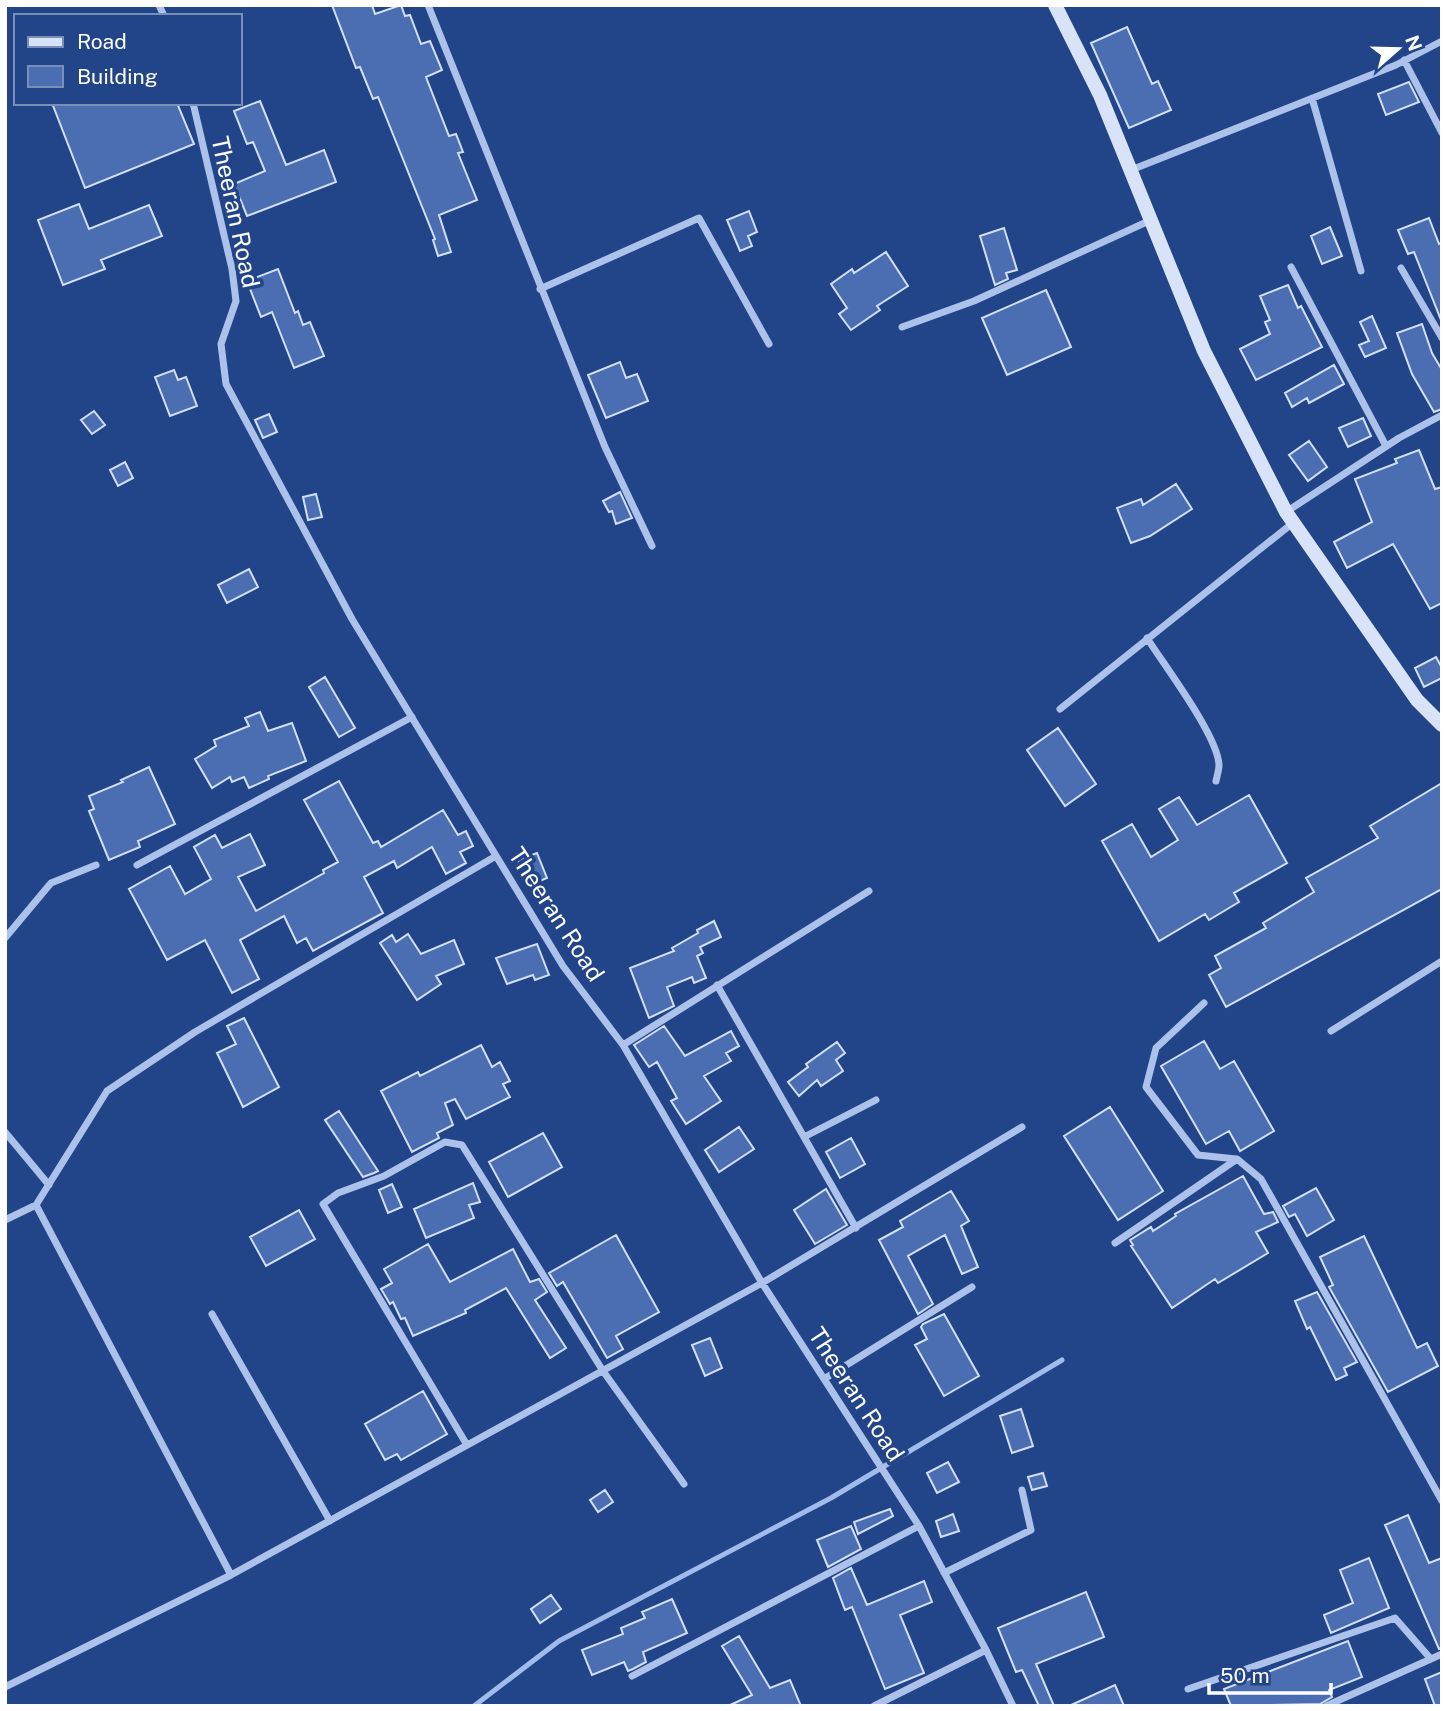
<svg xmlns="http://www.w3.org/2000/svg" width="1447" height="1711" font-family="'Public Sans',sans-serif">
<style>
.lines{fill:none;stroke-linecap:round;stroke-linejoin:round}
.stream{stroke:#a1bceb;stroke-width:5}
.building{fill:#4b6db1;stroke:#d2dff8;stroke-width:2}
.street{stroke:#adc2ea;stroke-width:7}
.secondary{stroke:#d8e3f8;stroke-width:14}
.labels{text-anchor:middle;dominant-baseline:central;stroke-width:7;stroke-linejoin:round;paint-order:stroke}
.street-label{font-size:24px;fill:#fff;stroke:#224489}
</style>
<rect width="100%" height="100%" fill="#224489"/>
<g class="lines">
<!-- stream -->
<path class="stream" d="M474 1706 559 1641 831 1498 1062 1360"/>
</g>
<!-- building -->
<path class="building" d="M332 5H372L375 14 401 5 405 16 410 15 421 44 430 41 442 70 426 77 449 136 456 134 463 152 458 153 477 200 439 215 451 252 438 256 433 240 435 239 378 97 373 99 360 67 356 68Z
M1127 27 1152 84 1158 81 1171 110 1129 128 1091 43Z
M1409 82 1419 102 1386 115 1378 94Z
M260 101 286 165 324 150 336 182 247 216 234 184 265 171 253 142 247 144 234 111Z
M52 103H177L194 144 85 188Z
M79 204 89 229 149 205 162 236 101 260 105 269 63 285 38 220Z
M749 211 757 232 748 236 752 246 740 251 727 220Z
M1429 218 1439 244 1442 242 1441 320 1414 252 1408 254 1398 230Z
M1330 227 1342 256 1322 264 1311 236Z
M1004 228 1017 270 1006 273 1008 279 995 285 980 236Z
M886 252 908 286 877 306 880 310 851 330 839 314 847 308 831 284 852 269 854 273Z
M278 269 295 313 298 311 303 325 310 322 324 356 294 368 272 312 261 317 247 281Z
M1288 285 1298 308 1301 306 1322 347 1256 380 1240 349 1270 334 1265 322 1270 320 1260 296Z
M1046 290 1071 347 1007 375 982 318Z
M1372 316 1386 348 1365 357 1359 345 1369 341 1360 322Z
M1422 324 1432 353 1442 370V409L1434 412 1412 374 1397 333Z
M620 362 626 378 637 374 648 401 606 418 588 375Z
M1334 365 1344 384 1309 403 1307 398 1292 407 1285 393Z
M174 370 178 380 186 377 197 406 170 416 155 377Z
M94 411 105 425 92 434 81 420Z
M269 414 277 432 263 438 255 420Z
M1363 418 1371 436 1348 447 1339 428Z
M1309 441 1327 467 1308 481 1289 455Z
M1419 450 1435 489 1442 487V603L1430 609 1393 544 1347 568 1334 542 1372 522 1355 479 1397 463 1395 459Z
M125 462 133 478 118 486 110 470Z
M1176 484 1192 509 1150 536 1131 543 1117 508 1141 499 1143 505Z
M620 492 632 518 616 524 612 511 609 512 603 501Z
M316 494 322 517 308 520 303 497Z
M249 569 258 587 227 603 218 585Z
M1436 657 1442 668V678L1424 687 1415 668Z
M325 677 355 728 339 737 309 687Z
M260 712 268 731 292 723 306 761 268 776 269 779 249 788 244 777 232 782 230 777 212 788 195 759 216 746 214 740 249 726 245 718Z
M1058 728 1096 784 1065 806 1027 750Z
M149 767 175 824 138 841 140 847 109 860 89 811 94 809 89 796 123 782 121 780Z
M339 781 373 843 378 841 381 847 443 810 458 835 466 831 473 846 460 852 466 863 446 874 432 847 397 868 394 861 364 877 383 913 313 951 306 938 297 943 284 916 240 940 259 979 232 993 205 940 167 960 129 889 170 866 185 894 211 879 194 847 215 835 222 848 250 834 265 865 238 877 256 911 324 873 323 870 338 862 304 800Z
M1442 783V889L1226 1007 1209 975 1221 968 1215 956 1266 928 1263 923 1314 892 1306 878 1378 838 1370 826Z
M1249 795 1287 863 1234 893 1239 902 1209 920 1205 914 1159 941 1102 841 1132 824 1151 857 1178 840 1159 809 1179 797 1197 825Z
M537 853 547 878 528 886 518 860Z
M714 921 721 937 700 947 703 953 697 956 706 978 694 983 692 977 667 987 674 1006 649 1018 630 968 674 951 672 948 698 933 697 930Z
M408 934 421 954 454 940 464 964 436 976 441 984 417 1000 380 943 392 935 396 942Z
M537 944 549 975 535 980 533 975 507 984 496 958Z
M244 1018 279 1087 243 1107 217 1053 236 1044 227 1026Z
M664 1026 685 1056 731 1031 739 1046 726 1053 731 1061 704 1076 721 1101 686 1124 671 1101 677 1098 657 1062 649 1067 634 1045Z
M1204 1041 1220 1069 1234 1061 1274 1131 1240 1151 1229 1131 1206 1144 1161 1066Z
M837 1042 845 1053 836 1060 843 1071 821 1086 817 1080 799 1096 788 1082 808 1067 806 1064Z
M481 1045 492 1067 500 1062 510 1081 503 1084 510 1097 466 1119 455 1099 445 1103 453 1125 437 1133 439 1138 412 1152 381 1091 418 1072 420 1076Z
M1110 1107 1163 1191 1118 1220 1064 1136Z
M339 1111 378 1171 374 1173 363 1177 325 1120Z
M739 1127 754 1149 719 1172 705 1150Z
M543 1133 562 1167 508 1197 489 1162Z
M851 1138 865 1164 840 1178 826 1152Z
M1243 1176 1264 1214 1273 1212 1278 1222 1256 1232 1268 1253 1218 1283 1215 1279 1172 1308 1131 1246 1133 1245 1130 1240 1151 1227 1153 1231 1176 1216 1175 1214Z
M473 1183 480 1202 469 1205 474 1218 426 1238 414 1209Z
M392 1184 402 1207 388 1213 379 1190Z
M1316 1188 1334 1220 1307 1236 1295 1214 1289 1217 1283 1206Z
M826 1189 847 1225 815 1244 794 1210Z
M951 1191 969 1221 961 1226 978 1267 962 1274 945 1235 908 1256 933 1304 918 1314 879 1240 903 1227 900 1221Z
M299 1210 315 1239 266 1266 250 1237Z
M616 1235 659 1312 616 1336 623 1349 607 1358 563 1282 557 1286 549 1273Z
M1364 1236 1417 1348 1427 1343 1438 1366 1388 1392 1329 1287 1333 1285 1320 1257Z
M428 1244 450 1282 513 1249 530 1282 539 1279 547 1292 535 1300 566 1348 550 1358 506 1288 465 1310 466 1313 413 1336 405 1318 401 1319 393 1302 390 1304 381 1289 392 1283 384 1269Z
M1317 1292 1357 1362 1344 1368 1347 1375 1336 1380 1310 1327 1307 1329 1295 1301Z
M944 1314 979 1376 944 1396 915 1345 927 1339 921 1327 923 1324Z
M710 1338 722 1368 705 1376 692 1345Z
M423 1391 447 1434 401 1460 397 1454 385 1460 365 1424Z
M1021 1409 1033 1446 1012 1453 1000 1416Z
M948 1462 959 1482 937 1493 927 1473Z
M1043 1473 1047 1486 1032 1490 1028 1477Z
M605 1490 613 1502 598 1512 590 1500Z
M890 1509 893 1516 858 1534 854 1522Z
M953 1514 959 1531 941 1537 936 1521Z
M1408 1515 1429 1563 1442 1558V1648L1439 1649 1385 1525Z
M851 1526 861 1549 828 1567 817 1540Z
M1369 1558 1389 1608 1331 1633 1324 1615 1353 1603 1340 1570Z
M851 1568 867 1605 924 1581 932 1602 900 1615 924 1673 885 1689 852 1607 845 1610 833 1578Z
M1086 1592 1104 1637 1036 1664 1054 1706H1039L1022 1670 1016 1672 998 1628Z
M551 1595 561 1609 540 1623 531 1609Z
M672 1599 687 1633 643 1652 646 1662 633 1669 628 1671 624 1662 592 1675 582 1650 623 1634 621 1628 645 1618 642 1612Z
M739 1636 770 1688 790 1680 801 1706H728L752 1695 722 1646Z
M1348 1641 1362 1677 1329 1690 1332 1697 1320 1704 1231 1706 1224 1689Z
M1442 1672V1706H1435L1425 1679Z
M1115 1685 1124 1706H1069Z"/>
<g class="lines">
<!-- street -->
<path class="street" d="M159 5 164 16
M428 5 605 447 652 546
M1404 60 1442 133
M1312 98 1361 271
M193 103 232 269 236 301 221 344 226 384 352 619 563 966 623 1045 762 1283 919 1526 986 1650 1013 1706
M1131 170 1396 65 1442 41
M1291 267 1386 446
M1401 268 1442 338
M540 289 699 218 769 344
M902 327 974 301 1151 220
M1286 512 1399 438 1442 415
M1147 638C1164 665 1218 736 1219 765 1219 770 1217 776 1216 781
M1060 709 1294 522
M137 865 412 717
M5 938 51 883 96 865
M717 985 856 1228
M1204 1003 1156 1048 1146 1087 1198 1155 1236 1159
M1331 1031 1442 961
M623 1045 869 891
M5 1132 49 1185
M804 1137 876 1100
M5 1220 36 1205
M1115 1243 1237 1159 1261 1179 1442 1501
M212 1314 330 1521
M824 1379 972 1287
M467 1445 323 1204 338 1193 384 1176 445 1142 462 1145 603 1371 684 1484
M944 1573 1031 1530 1022 1490
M231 1575 36 1205 107 1091 195 1032 496 856
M632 1676 919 1526
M5 1687 231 1575 762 1283 1022 1127
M1188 1689 1395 1618 1430 1658
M874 1706 986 1650
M1326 1706 1442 1654"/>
<!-- secondary -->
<path class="secondary" d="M1055 5 1100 95 1204 351 1286 512 1417 700 1442 725"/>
</g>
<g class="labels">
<!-- street labels -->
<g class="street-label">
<text transform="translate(236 212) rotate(78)">Theeran Road</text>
<text transform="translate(557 914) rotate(57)">Theeran Road</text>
<text transform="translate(857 1394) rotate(57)">Theeran Road</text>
</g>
</g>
<!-- border -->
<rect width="1447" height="1711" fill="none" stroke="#ffffff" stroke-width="14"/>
<!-- legend -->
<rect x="14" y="14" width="228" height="91" fill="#224489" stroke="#7a8fb8" stroke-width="2"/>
<rect x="28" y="37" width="35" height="10" fill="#d8e3f8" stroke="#7a8fb8" stroke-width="2"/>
<text x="77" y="49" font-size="21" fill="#ffffff">Road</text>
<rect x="28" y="66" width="35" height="21" fill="#4b6db1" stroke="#7a8fb8" stroke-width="2"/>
<text x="77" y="84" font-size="21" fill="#ffffff">Building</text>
<!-- north arrow -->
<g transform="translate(1398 49) rotate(70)" stroke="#224489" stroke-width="5" paint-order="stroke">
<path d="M0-5L12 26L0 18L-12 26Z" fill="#ffffff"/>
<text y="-10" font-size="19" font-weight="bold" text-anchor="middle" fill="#ffffff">N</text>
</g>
<!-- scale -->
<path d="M1209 1683v10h122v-10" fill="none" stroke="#ffffff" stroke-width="3.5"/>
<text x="1220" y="1683" font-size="21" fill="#ffffff" stroke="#224489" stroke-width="5" paint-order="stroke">50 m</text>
</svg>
